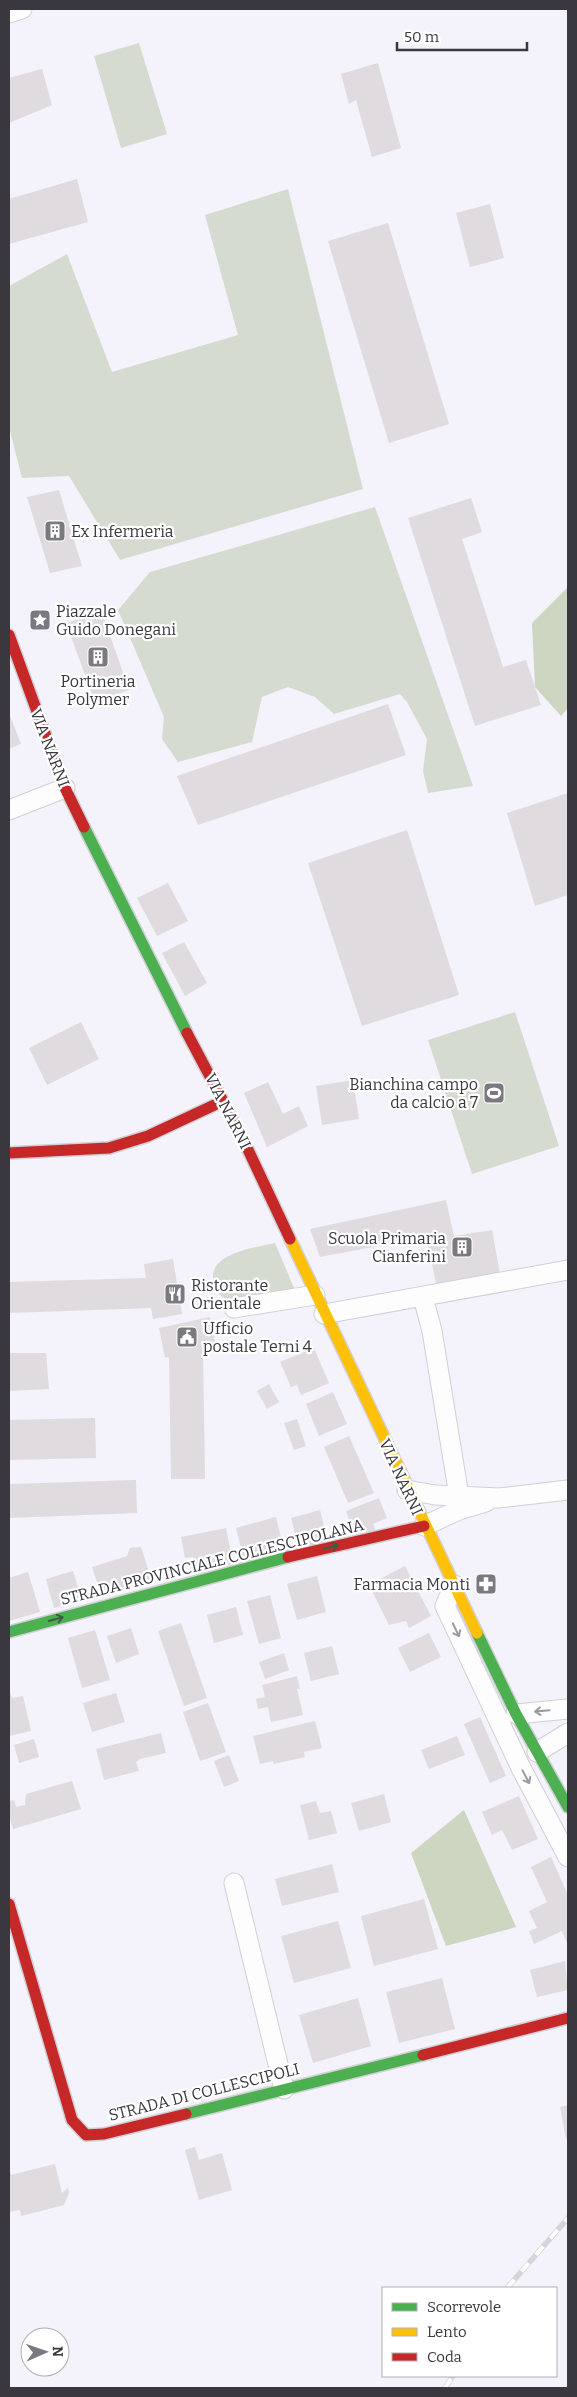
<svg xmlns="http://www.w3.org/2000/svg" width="577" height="2397" font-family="Bitter,serif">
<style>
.green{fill:#d5dbd0}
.forest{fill:#ccd6c1}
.building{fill:#e0dbde}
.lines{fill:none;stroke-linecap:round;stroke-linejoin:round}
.street-casing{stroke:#d1d0d6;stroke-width:21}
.fast-casing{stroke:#d1d0d6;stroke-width:14}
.slow-casing{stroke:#d1d0d6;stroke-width:14}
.jam-casing{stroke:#d1d0d6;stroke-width:14}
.street{stroke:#fdfdfe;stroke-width:19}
.fast{stroke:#4caf50;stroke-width:11}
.slow{stroke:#ffc107;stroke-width:11}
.jam{stroke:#c62828;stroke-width:11}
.rail-casing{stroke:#d5d4d7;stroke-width:5.5}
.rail{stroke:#fff;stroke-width:4;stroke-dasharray:11;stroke-linecap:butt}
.oneway{stroke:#3f5c43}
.oneway2{stroke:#9c9a9e}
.labels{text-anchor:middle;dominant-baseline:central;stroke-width:4.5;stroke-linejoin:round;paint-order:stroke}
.poi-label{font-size:16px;fill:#3a383e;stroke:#fff;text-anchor:start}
.street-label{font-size:16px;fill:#3a383e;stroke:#fff}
</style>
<rect width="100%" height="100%" fill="#f4f2fa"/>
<!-- green -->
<path class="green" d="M139 43 167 134 121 148 94 56Z
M288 189 363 489 120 560 69 476 22 478 9 427V286L67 254 112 372 238 335 205 215Z
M375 507 473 786 428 793 423 771 427 739 407 702 400 694 334 714 315 697 288 687 262 697 252 742 178 762 162 739 164 717 118 610 150 572Z
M515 1012 559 1146 472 1174 428 1040Z
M275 1243 297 1295 229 1301C221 1297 217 1292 214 1284 205 1253 255 1248 275 1243Z"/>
<!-- forest -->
<path class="forest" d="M568 587V708L561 716 535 687 532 623Z
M464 1810 516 1927 446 1946 411 1853Z"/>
<!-- building -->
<path class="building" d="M378 63 401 148 372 157 356 100 349 104 341 74Z
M42 69 52 105 9 123V78Z
M77 179 88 222 9 244V199Z
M490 204 504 258 470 267 456 213Z
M388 223 449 424 389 443 328 241Z
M59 490 82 566 50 573 27 497Z
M471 498 482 532 462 539 503 667 526 660 541 705 475 726 408 518Z
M102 612 129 690 95 702 66 623Z
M388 704 406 755 198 825 177 776Z
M9 713 21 744 9 749Z
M568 793V895L535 906 507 813Z
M407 830 459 995 362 1026 308 863Z
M168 883 188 921 157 936 137 898Z
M184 942 207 983 185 996 162 953Z
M81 1022 99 1059 47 1085 29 1048Z
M353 1080 359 1119 322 1125 316 1086Z
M268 1082 283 1114 299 1106 308 1126 267 1147 244 1093Z
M446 1200 454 1236 492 1230 500 1274 437 1287 426 1237 320 1257 310 1229Z
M173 1259 182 1314 153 1319 151 1308 9 1313V1282L146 1278 144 1264Z
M210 1317 216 1347 203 1350 205 1479H171L169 1357 165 1358 159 1328Z
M314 1348 329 1383 301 1395 297 1385 291 1387 280 1362Z
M9 1353H46L49 1389 9 1391Z
M269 1384 279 1402 267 1409 257 1391Z
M333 1392 347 1424 319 1436 306 1404Z
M95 1418 96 1458 9 1460V1420Z
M297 1419 306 1446 294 1450 284 1423Z
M349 1436 374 1493 348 1503 324 1447Z
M136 1480 137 1513 9 1518V1484Z
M379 1498 387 1518 373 1524 376 1532H343L352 1529 346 1511Z
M320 1510 328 1542 299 1549 291 1518Z
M276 1517 283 1546 243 1556 236 1528Z
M226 1528 233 1564 196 1572 193 1557 185 1558 181 1537Z
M141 1547 152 1581 102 1597 92 1567 127 1556 130 1548Z
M405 1566 431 1616 409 1628 406 1621 389 1625 369 1585Z
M73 1571 82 1600 54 1608 46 1579Z
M28 1572 40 1612 9 1621V1578Z
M317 1576 326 1612 297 1620 287 1584Z
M270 1595 281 1638 259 1644 247 1601Z
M236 1607 243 1635 214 1643 207 1615Z
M181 1623 207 1698 184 1706 158 1631Z
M131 1628 139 1654 116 1663 107 1636Z
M95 1630 110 1680 82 1688 68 1638Z
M429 1633 441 1657 410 1672 398 1648Z
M332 1646 339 1674 311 1681 304 1653Z
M284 1653 289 1670 265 1679 259 1662Z
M297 1676 300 1689H297L303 1715 271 1722 268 1707 258 1709 256 1699 265 1697 262 1685Z
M9 1689 12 1698 23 1696 31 1731 9 1736Z
M116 1693 125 1722 92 1732 83 1703Z
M208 1703 226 1752 200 1761 183 1712Z
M480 1717 506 1776 490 1783 464 1724Z
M315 1721 322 1748 304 1752 305 1757 274 1764 273 1761 260 1764 253 1736Z
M161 1733 166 1753 140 1759 136 1762 139 1771 104 1780 96 1749Z
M457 1736 465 1755 429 1769 421 1750Z
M34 1739 39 1757 19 1763 14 1745Z
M229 1755 239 1781 224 1787 214 1761Z
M72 1781 81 1809 13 1829 9 1815V1801L14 1800 16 1807 25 1805 26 1794Z
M384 1794 391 1822 359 1831 351 1803Z
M519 1796 538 1839 512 1850 502 1830 492 1835 482 1812Z
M316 1801 320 1813 331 1811 337 1833 309 1840 300 1805Z
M551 1857 568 1895V1945L562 1931 534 1944 529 1931 537 1928 529 1911 547 1902 531 1867Z
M332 1864 339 1892 282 1906 275 1879Z
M424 1899 438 1949 374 1966 361 1916Z
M338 1921 351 1968 294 1983 281 1936Z
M565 1961 568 1990 537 1997 530 1970Z
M442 1978 455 2029 399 2043 386 1992Z
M358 1998 371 2046 313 2063 299 2015Z
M568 2105V2138L566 2139 560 2107Z
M195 2147 199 2160 222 2153 232 2190 199 2200 185 2150Z
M55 2164 62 2193 68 2188 69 2193 64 2205 21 2216 20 2210 9 2212V2168L11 2175Z"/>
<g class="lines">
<!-- street casing -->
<g class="street-casing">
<path id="street" d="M9 13 22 9
M9 810 65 788
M423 1297 432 1331 459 1496
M234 1308 315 1295
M324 1314 568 1270
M407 1490 435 1495 499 1498 568 1490
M424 1526 459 1510 486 1502
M454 1585 445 1606 521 1768 568 1857
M516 1714 568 1709
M537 1752 568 1733
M234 1883 284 2089"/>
</g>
<!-- fast casing -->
<g class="fast-casing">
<path id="fast" d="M84 827 187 1033
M9 1632 288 1557
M477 1633 516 1714 568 1807
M186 2114 423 2055"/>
</g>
<!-- slow casing -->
<g class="slow-casing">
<path id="slow" d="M290 1239 477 1633"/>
</g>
<!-- jam casing -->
<g class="jam-casing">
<path id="jam" d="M9 635 65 788 84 827
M187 1033 243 1139 290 1239
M9 1153 109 1148 148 1136 223 1101
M288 1557 424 1526
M9 1904 72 2120 86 2135 104 2134 186 2114
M423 2055 568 2018"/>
</g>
<!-- street -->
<use href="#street" class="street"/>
<!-- fast -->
<use href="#fast" class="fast"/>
<!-- slow -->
<use href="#slow" class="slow"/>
<!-- jam -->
<use href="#jam" class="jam"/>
<!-- rail casing -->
<g class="rail-casing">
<path id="rail" d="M507 2288 568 2218
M445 2388 453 2376"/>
</g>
<!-- rail -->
<use href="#rail" class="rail"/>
</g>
<!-- one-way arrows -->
<defs><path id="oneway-shaft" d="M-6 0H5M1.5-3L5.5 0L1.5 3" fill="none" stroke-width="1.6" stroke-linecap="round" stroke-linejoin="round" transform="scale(1.25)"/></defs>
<g class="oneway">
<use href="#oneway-shaft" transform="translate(331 1547) rotate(-13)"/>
<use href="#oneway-shaft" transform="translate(56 1619) rotate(-15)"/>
</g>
<g class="oneway2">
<use href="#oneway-shaft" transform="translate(456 1630) rotate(65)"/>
<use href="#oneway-shaft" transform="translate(542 1711) rotate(175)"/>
<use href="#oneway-shaft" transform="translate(526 1777) rotate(62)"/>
</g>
<!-- icons -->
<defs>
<g id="building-square" transform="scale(1.125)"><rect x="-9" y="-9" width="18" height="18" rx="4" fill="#7b7980" stroke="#fff"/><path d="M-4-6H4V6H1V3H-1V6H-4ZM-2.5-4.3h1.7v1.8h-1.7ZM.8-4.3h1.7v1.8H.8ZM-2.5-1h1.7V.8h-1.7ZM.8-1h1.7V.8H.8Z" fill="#fff"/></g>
<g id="sight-square" transform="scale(1.125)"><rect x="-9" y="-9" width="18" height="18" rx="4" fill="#7b7980" stroke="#fff"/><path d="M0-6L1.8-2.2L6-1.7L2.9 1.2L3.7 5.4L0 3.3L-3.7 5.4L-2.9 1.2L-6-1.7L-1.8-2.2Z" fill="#fff"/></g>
<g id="stadium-square" transform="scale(1.125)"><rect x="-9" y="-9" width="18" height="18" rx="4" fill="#7b7980" stroke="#fff"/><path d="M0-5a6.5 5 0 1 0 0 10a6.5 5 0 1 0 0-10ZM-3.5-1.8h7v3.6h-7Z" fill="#fff"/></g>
<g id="restaurant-square" transform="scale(1.125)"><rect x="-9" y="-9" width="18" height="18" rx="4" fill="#7b7980" stroke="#fff"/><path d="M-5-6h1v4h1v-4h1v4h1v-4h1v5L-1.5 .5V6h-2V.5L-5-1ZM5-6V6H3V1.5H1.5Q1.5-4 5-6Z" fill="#fff"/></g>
<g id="civic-square" transform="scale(1.125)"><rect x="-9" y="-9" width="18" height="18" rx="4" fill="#7b7980" stroke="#fff"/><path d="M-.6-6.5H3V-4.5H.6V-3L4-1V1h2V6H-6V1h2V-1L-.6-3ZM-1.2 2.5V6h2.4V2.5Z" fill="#fff"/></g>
<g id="pharmacy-square" transform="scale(1.125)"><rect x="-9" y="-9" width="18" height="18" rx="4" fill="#7b7980" stroke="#fff"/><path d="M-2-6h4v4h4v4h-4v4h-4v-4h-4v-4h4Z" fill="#fff"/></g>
</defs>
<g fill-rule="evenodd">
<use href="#building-square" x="55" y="531"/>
<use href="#sight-square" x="40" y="620"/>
<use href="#building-square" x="98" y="657"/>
<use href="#stadium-square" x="494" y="1093"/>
<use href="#building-square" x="462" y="1247"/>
<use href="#restaurant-square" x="175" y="1294"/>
<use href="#civic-square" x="187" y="1337"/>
<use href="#pharmacy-square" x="486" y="1584"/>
</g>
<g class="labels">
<!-- poi labels -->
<g class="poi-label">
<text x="71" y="531">Ex Infermeria</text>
<text x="56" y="611">Piazzale<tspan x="56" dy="18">Guido Donegani</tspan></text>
<text x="98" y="681" text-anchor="middle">Portineria<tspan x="98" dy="18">Polymer</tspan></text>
<text x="478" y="1084" text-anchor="end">Bianchina campo<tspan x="478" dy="18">da calcio a 7</tspan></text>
<text x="446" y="1238" text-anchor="end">Scuola Primaria<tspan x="446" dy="18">Cianferini</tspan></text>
<text x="191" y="1285">Ristorante<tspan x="191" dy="18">Orientale</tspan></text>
<text x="203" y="1328">Ufficio<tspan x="203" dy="18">postale Terni 4</tspan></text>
<text x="470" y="1584" text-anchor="end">Farmacia Monti</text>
</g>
<!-- street labels -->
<g class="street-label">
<text transform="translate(50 748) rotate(69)">VIA NARNI</text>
<text transform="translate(228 1111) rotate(63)">VIA NARNI</text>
<text transform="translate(401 1477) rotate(65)">VIA NARNI</text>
<text transform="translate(212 1562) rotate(-14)">STRADA PROVINCIALE COLLESCIPOLANA</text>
<text transform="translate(204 2092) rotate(-14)">STRADA DI COLLESCIPOLI</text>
</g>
</g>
<!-- border -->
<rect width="577" height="2397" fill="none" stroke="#3a383e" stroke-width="20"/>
<!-- legend -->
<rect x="382" y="2287" width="175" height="90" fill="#ffffff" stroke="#b0afb2"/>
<rect x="392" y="2303" width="25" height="8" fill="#4caf50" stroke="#b0afb2"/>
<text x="427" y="2312" font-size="15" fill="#3a383e">Scorrevole</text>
<rect x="392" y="2328" width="25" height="8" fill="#ffc107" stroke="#b0afb2"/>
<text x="427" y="2337" font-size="15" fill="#3a383e">Lento</text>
<rect x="392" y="2353" width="25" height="8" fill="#c62828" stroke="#b0afb2"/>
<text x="427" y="2362" font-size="15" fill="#3a383e">Coda</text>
<!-- north arrow -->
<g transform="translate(45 2352) rotate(88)"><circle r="24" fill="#ffffff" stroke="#b0afb2"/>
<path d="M0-4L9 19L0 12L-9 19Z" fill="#7b7980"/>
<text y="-8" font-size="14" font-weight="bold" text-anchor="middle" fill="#3a383e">N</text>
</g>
<!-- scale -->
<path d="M397 42v8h130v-8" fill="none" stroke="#3a383e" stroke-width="2.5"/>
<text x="404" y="42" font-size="15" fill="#3a383e" stroke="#ffffff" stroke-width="4" paint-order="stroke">50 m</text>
</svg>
